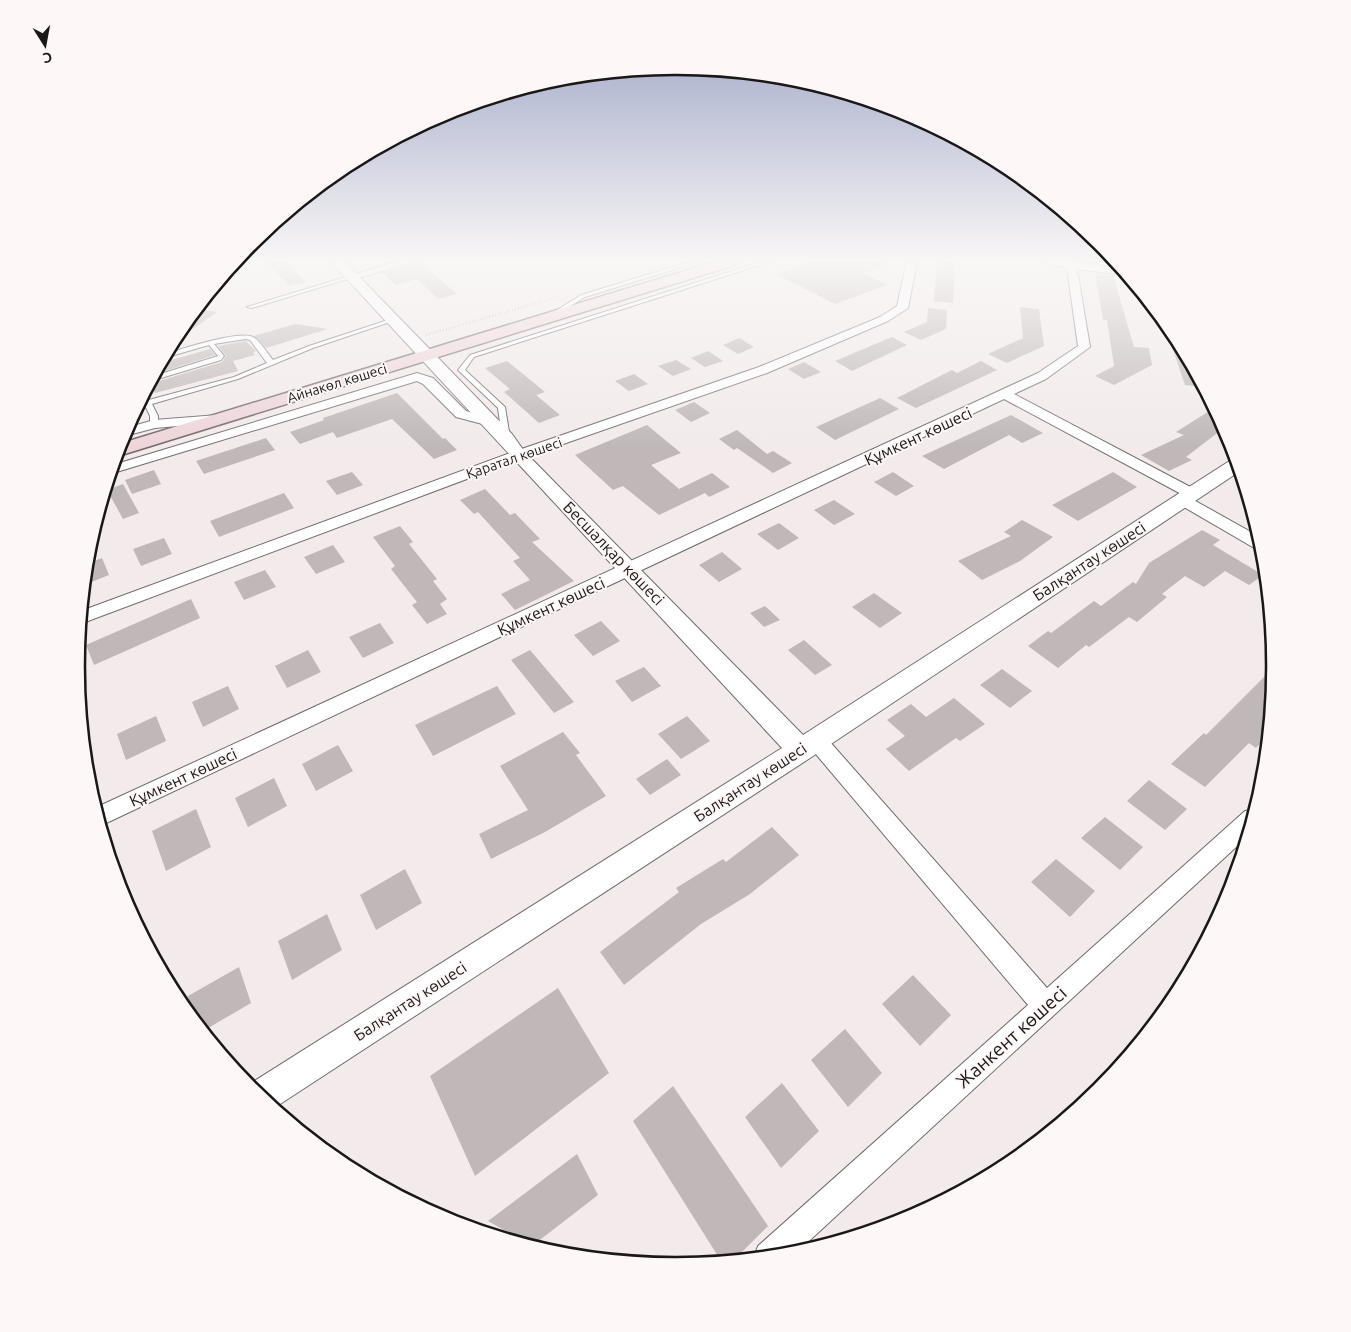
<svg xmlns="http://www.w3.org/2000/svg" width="1351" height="1332" font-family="Ubuntu,sans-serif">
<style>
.building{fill:#bfb7b8}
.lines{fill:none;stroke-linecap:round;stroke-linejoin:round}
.service-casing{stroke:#71696a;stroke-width:2}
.minor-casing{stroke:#71696a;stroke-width:2}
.tertiary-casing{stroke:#71696a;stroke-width:2}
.secondary-casing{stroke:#71696a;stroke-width:3}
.path{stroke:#908b8b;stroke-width:2;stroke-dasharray:0.5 2.5;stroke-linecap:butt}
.service{fill:#fff;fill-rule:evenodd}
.minor{fill:#fff;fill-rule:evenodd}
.tertiary{fill:#fff;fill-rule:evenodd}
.secondary{fill:#eed5da;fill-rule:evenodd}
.labels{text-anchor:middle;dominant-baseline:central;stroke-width:4;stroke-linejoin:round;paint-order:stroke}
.far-street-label{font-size:14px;fill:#1a1717;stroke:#fef7f8}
.street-label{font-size:16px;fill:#1a1717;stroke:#fef7f8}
.near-street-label{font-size:19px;fill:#1a1717;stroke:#fef7f8}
.rim{fill:none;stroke:#1a1717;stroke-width:2.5}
</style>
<rect width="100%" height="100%" fill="#f2eaeb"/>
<!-- building -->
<path class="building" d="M266 262H287L306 282 289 286Z
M417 262H420L457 294 438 299 417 279 396 285 383 273Z
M810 262H885L886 266 863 273 887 285 835 304 776 274Z
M937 262H955L953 303 934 301Z
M1095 273 1113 275 1134 347 1149 348 1152 365 1114 385 1095 376 1114 366 1107 320H1103Z
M1020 307 1039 309 1044 346 1007 363 988 354 1023 338Z
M928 308 947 310 946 329 921 340 904 332 927 322Z
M197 309 217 312 176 341 173 339 177 333Z
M295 324 328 329 266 348 254 336Z
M892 337 907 345 852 371 835 361Z
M739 338 754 347 738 354 723 345Z
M246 341 256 351 253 352 255 355 233 361 238 371 155 393 149 384 222 362 226 356 218 346Z
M1179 341 1200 381 1203 387 1185 385 1171 344Z
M210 349 215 355 155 374 161 363Z
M708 351 723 361 705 367 691 358Z
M676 360 691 369 673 376 658 366Z
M507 361 545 392 536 395 560 415 539 423 504 392 510 389 485 368Z
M981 361 997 370 916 408 897 398 952 370 957 373Z
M804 362 821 372 804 379 788 369Z
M634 374 648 384 629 391 615 381Z
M397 393 443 439 445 438 457 450 434 459 392 419 337 438 333 432 300 444 290 432 324 420 323 418Z
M880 398 899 409 835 440 816 427Z
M694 402 710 413 691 422 675 410Z
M1214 408 1225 427 1186 457 1192 460 1169 471 1141 455 1184 435 1176 432Z
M1011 415 1043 433 1022 443 1009 435 944 469 922 456Z
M647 425 681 453 651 465 679 489 712 473 730 487 709 497 705 493 659 515 623 486 613 490 575 455Z
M737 430 767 454 773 451 792 463 773 473 737 448 734 450 719 439Z
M266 438 275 450 204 474 196 461Z
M154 470 161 484 132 494 125 480Z
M352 472 363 485 337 495 326 481Z
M893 472 914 486 896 496 874 482Z
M1113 472 1137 487 1078 521 1052 505Z
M123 484 139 513 123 519 107 490Z
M485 489 510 515 515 513 540 539 532 542 574 581 515 610 501 594 530 580 513 561 520 558 478 512 474 514 460 500Z
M284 493 294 508 219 537 210 521Z
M834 500 855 514 834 525 814 510Z
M1022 520 1053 537 1020 561 982 580 958 561 1011 536 1004 532Z
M779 523 799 538 778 550 757 534Z
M400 526 413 542 409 544 437 579 433 581 447 599 440 604 447 614 427 624 412 605 417 602 391 569 395 566 373 537Z
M1202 530 1220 540 1213 545 1263 575 1249 585 1225 571 1204 587 1185 576 1162 594 1167 597 1137 622 1129 617 1089 647 1086 645 1058 668 1028 646 1048 631 1051 633 1094 601 1101 606 1133 582 1136 584 1149 563Z
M164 538 172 554 141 566 133 549Z
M333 545 345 562 316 574 304 557Z
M722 552 742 569 719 582 699 565Z
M102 558 109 575 84 585 86 564Z
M265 570 276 587 244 600 234 582Z
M874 593 902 613 880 628 852 607Z
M191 599 200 618 94 665 86 645Z
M765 606 780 620 764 627 750 613Z
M601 621 620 641 593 656 574 635Z
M380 623 394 643 363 658 349 637Z
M804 640 832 665 815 675 788 650Z
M308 650 321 672 287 688 275 666Z
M530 650 574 702 554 713 511 660Z
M1275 666 1268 735 1256 748 1249 743 1205 787 1171 764 1204 733 1206 735Z
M644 667 661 686 632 702 615 681Z
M1002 669 1032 691 1010 708 980 685Z
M228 686 239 709 203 727 192 702Z
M497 686 516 714 433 756 415 725Z
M954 698 985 724 960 741 956 738 909 771 886 749 905 736 887 720 911 704 926 717Z
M156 716 166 741 126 760 117 734Z
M687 716 710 741 681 759 658 734Z
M563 732 580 753 576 755 606 796 545 832 491 859 479 834 528 810 500 766Z
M338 745 353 771 316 791 302 764Z
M667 759 681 775 650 795 636 779Z
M274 778 287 806 248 827 235 798Z
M1149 780 1187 809 1165 830 1127 801Z
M196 809 211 847 166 871 152 831Z
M1105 817 1143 847 1120 870 1081 838Z
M772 827 799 855 750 894 701 924 624 985 600 952 679 892 676 888 723 859 726 862Z
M1056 859 1095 891 1070 917 1031 882Z
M405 869 422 903 376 930 360 895Z
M327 914 342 950 292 980 278 941Z
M239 967 251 1003 203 1031 194 1020 188 996Z
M913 975 951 1015 920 1046 882 1004Z
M558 988 609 1073 475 1176 430 1076Z
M845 1029 882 1073 848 1107 811 1060Z
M782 1083 819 1131 781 1168 745 1117Z
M673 1086 768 1226 734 1260 721 1261 633 1121Z
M577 1154 598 1195 532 1246 488 1221Z"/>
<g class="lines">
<!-- service casing -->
<g class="service-casing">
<path id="service" d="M689 262H698L585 297 554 316 549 315 581 295Z
M760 262H769L474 357 465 370 505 407 510 438 509 440H503L502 438 498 408 458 370 470 355Z
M349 276 354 277 252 308 247 307Z
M391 319 396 320 313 348 238 379 152 404 158 416V424L154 426 150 424V416L144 403 145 401 234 377 267 363 250 340 246 339 214 344 224 356 221 360 151 381 154 376 218 356 209 345 164 358 166 354C181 349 240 330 253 337 260 341 267 353 273 360L309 346Z"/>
</g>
<!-- minor casing -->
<g class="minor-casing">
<path id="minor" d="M396 262H415L351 280 346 277Z
M907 262H917L908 308 888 321 767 373 523 458 80 624 81 611 513 452 759 367 880 317 897 306Z
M1041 262H1076L1121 269 1126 275 1077 269 1090 347 1046 379 1014 394 1198 491 1201 494 1198 497 1190 498 1260 537 1264 550 1256 549 1177 503 1174 500 1177 497 1185 496 1004 399 100 826 95 808 1038 373 1078 346 1067 268Z
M417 373 433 378 466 411 495 419 497 422 490 426 456 417 423 384 417 381 110 474 113 465Z
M218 415 225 419 223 422 155 428 121 437 126 428 154 420Z
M816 732 823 734 1047 988 1245 811 1256 809 1247 837 796 1253 754 1258 758 1246 1028 1005 809 746 806 740 809 734Z"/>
</g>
<!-- tertiary casing -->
<g class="tertiary-casing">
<path id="tertiary" d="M331 262H345L512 434 524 451 803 735 1231 460 1236 459 1240 471 810 758 274 1108 248 1085 782 748Z"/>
</g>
<!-- secondary casing -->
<g class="secondary-casing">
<path id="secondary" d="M714 262H737L735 265 115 457 119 444Z"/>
</g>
<!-- path -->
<path class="path" d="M426 335 561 296"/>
<!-- service -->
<use href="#service" class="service"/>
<!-- minor -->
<use href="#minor" class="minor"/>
<!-- tertiary -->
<use href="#tertiary" class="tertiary"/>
<!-- secondary -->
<use href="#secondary" class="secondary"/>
</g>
<!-- sky -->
<linearGradient id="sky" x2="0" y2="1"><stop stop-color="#97a0c3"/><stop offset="0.58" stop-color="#f9f6f6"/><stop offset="1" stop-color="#f9f6f6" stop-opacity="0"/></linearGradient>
<rect width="1351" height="449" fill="url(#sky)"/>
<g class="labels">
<!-- far-street labels -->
<g class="far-street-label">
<text transform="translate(337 383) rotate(-17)">Айнакөл көшесі</text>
<text transform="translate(514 458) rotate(-19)">Қаратал көшесі</text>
</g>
<!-- street labels -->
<g class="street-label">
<text transform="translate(918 436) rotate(-25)">Құмкент көшесі</text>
<text transform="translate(614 553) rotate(46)">Бесшалқар көшесі</text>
<text transform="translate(1089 561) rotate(-33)">Балқантау көшесі</text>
<text transform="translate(551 606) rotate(-25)">Құмкент көшесі</text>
<text transform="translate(183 777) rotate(-25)">Құмкент көшесі</text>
<text transform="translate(750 782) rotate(-33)">Балқантау көшесі</text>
<text transform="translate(410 1001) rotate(-33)">Балқантау көшесі</text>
</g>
<!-- near-street labels -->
<g class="near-street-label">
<text transform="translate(1011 1037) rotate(-42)">Жанкент көшесі</text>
</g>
</g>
<!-- crop -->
<path d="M0 0H1351V1332H0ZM675 75H676A590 590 0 0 1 1266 665V667A590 590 0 0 1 676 1257H675A590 590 0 0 1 85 667V665A590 590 0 0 1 675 75Z" fill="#fef7f8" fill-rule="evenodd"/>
<path class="rim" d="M675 75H676A590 590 0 0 1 1266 665V667A590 590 0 0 1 676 1257H675A590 590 0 0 1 85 667V665A590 590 0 0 1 675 75Z"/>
<!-- north arrow -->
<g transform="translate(45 45) rotate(169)" stroke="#fef7f8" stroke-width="4" paint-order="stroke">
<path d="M0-4L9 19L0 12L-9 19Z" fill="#1a1717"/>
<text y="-8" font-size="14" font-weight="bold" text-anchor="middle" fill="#1a1717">С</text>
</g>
</svg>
